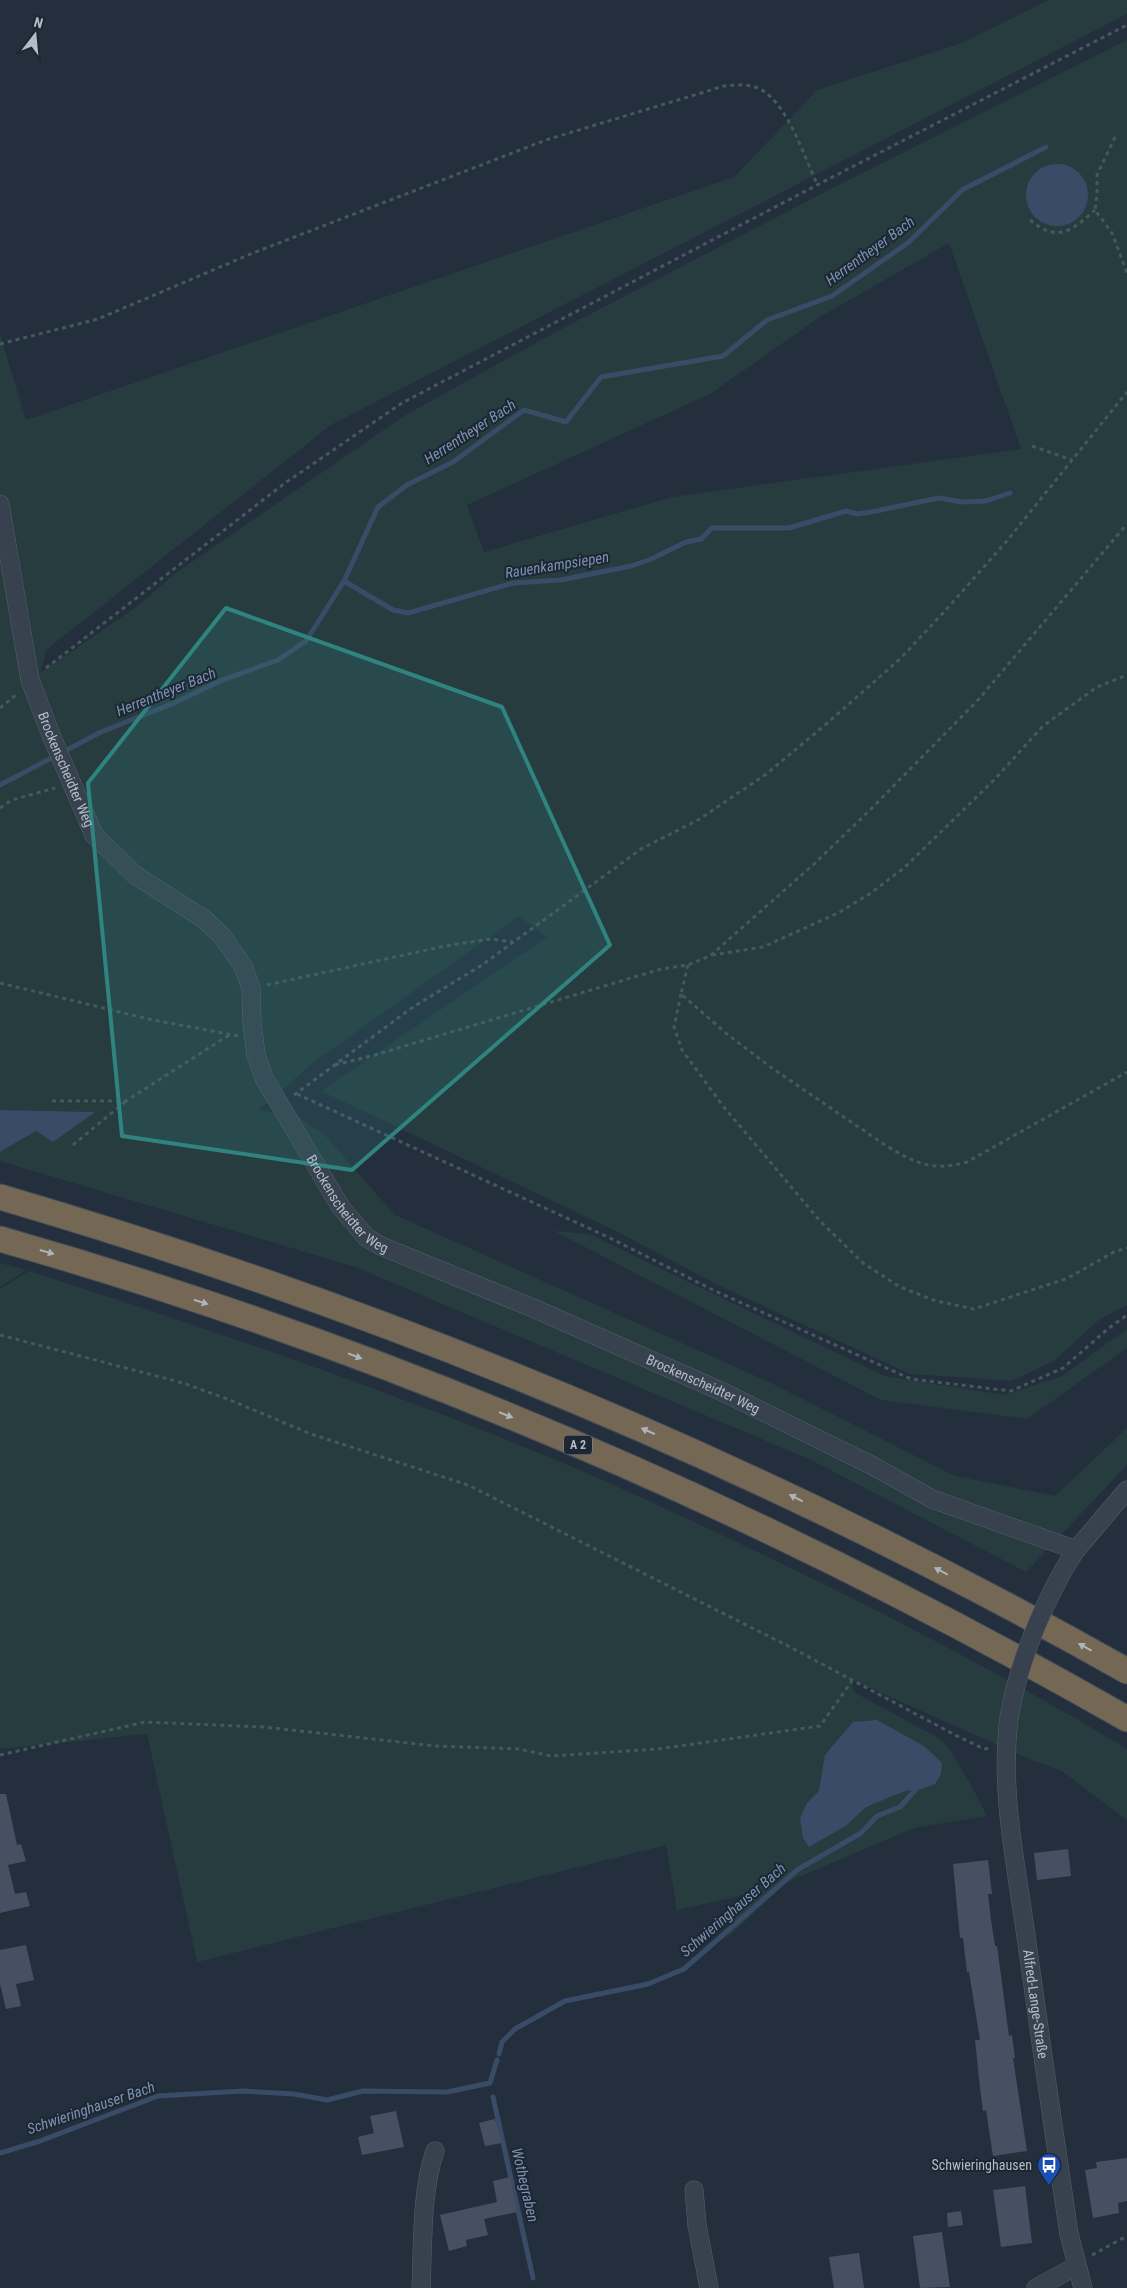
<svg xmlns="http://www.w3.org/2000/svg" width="1127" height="2288" font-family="'Roboto Condensed',sans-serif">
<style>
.green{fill:#263c3f;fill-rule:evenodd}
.water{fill:#394c67}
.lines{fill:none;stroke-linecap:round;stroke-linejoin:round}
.stream{stroke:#394c67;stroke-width:5}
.building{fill:#455162}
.minor-casing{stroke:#565f6c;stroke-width:19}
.highway-casing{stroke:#434c59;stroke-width:27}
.path{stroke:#44595c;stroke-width:3;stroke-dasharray:4 4;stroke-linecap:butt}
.minor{stroke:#38414e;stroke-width:18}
.highway{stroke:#746855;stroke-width:25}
.minor-bridge-casing{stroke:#565f6c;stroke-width:19;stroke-linecap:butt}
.minor-bridge{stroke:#38414e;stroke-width:18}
.oneway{fill:#aeb4bd}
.marked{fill:#308480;fill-opacity:0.2;stroke:#308480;stroke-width:4;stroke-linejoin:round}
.labels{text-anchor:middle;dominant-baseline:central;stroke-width:4;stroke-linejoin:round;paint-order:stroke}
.shield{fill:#1d2633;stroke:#878f9c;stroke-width:1}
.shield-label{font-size:12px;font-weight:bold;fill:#b4bcc9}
.street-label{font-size:14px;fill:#b4bcc9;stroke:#1d2633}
.poi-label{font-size:14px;fill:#b4bcc9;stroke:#1d2633;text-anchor:end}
.water-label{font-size:15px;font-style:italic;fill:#7c92b1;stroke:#1d2633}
</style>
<rect width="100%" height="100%" fill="#242f3e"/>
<!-- green -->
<path class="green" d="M1049 0H1127V14L331 425 46 650 41 672 135 608 177 572 404 416 552 334 819 195 1127 40V1305L1100 1319 1055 1360 1012 1381 910 1374 718 1285 616 1231 321 1091 547 937 519 916 314 1062 259 1110 297 1116 324 1134 395 1215 769 1382 955 1476 1055 1496 1127 1428V1465L1026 1572 811 1460 355 1267 0 1161V1152L36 1131 94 1112 0 1110V334L26 420 734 177 817 90 962 43ZM949 243 1021 449 672 497 484 552 467 505 710 394 820 317Z
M554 1231 589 1234 885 1376 1005 1395 1062 1376 1127 1329V1348L1027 1419 881 1400Z
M0 1263 26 1270 0 1287Z
M29 1271C197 1325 365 1382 529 1449 613 1483 695 1522 776 1561 896 1619 1013 1680 1127 1749V1820L1062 1771 1029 1759 852 1680 854 1692 942 1740 953 1755 971 1785 987 1816 914 1828 787 1882 726 1939 744 1895 677 1910 666 1845 197 1962 147 1734 0 1749V1289Z"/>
<!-- water -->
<path class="water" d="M1026 195a31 31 0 1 1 62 0a31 31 0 1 1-62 0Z
M0 1110 95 1112 53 1142 36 1131 0 1152Z
M877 1720 924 1746 942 1763 941 1774 935 1784 921 1789 905 1791 866 1807 847 1825 809 1847 803 1838 800 1818 807 1803 819 1791 825 1755 853 1722Z"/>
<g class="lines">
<!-- stream -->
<path class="stream" d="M344 581 393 610 408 613 513 583 561 580 631 566 649 560 686 542 701 539 712 528H789L846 511 857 514 871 512 939 498 962 502 986 501 1010 493
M0 785 101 732 174 703 220 681 278 660 306 641 344 581 378 507 407 485 453 462 524 410 566 422 601 377 723 356 767 320 832 296 909 242 962 190 1046 147
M499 2054 502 2042 515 2029 565 2001 648 1984 684 1969 797 1870 861 1833 877 1816 900 1807 919 1786
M493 2097 533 2278
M0 2153 40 2141 158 2096 243 2091 294 2094 327 2100 363 2091 447 2092 490 2083 497 2060"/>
</g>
<!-- building -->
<path class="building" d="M0 1794H6L17 1845 21 1844 26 1861 8 1865 15 1894 26 1892 30 1906 0 1913Z
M1068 1849 1071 1876 1037 1880 1034 1853Z
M988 1860 992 1894H988L991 1920 995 1946H997L1009 2036 1012 2035 1015 2058H1013L1027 2151 993 2156 986 2110 983 2111 980 2088 975 2040H980L969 1972H967L963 1938H960L953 1864Z
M26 1945 34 1980 16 1984 21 2006 6 2009 0 1984V1950Z
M396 2111 404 2147 362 2155 358 2137 374 2133 370 2116Z
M495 2119 502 2143 485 2146 479 2123Z
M1127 2158V2201L1118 2203 1119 2213 1093 2218 1085 2170 1097 2168 1096 2162Z
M510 2177 517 2212 484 2219 488 2235 466 2240 467 2246 449 2251 440 2215 497 2202 493 2181Z
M1025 2186 1032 2243 1001 2247 993 2190Z
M961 2211 963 2225 948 2227 947 2213Z
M942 2232 950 2287 920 2288 913 2236Z
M859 2253 864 2288H834L829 2257Z"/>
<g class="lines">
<!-- minor casing -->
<g class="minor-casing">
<g id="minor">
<path id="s1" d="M0 504 30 680 51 735 94 835 135 875 204 919 222 936 243 966 251 988 252 1023 256 1055 264 1078 340 1206 366 1237 381 1246 533 1308 725 1393 873 1466 932 1499 1076 1550"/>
<path d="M1064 1569 1076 1550 1127 1490"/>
<path id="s2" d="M1009 1718C1000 1789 1015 1859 1025 1929 1039 2031 1054 2132 1069 2234L1083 2288"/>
<path d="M694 2190 697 2225 709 2288"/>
<path d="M421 2288C423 2246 421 2191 435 2151"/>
<path d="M1036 2288 1076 2266"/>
</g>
</g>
<!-- highway casing -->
<g class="highway-casing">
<path id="highway" d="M0 1197C393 1312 771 1470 1127 1671
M0 1239C394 1351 772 1516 1127 1719"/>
</g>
<!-- path -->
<path class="path" d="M1115 137 1097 175V194L1095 210 1112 233 1127 273
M1030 220C1057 243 1072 231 1095 210
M0 344 98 319 253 253 546 140 724 86C734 85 745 84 755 87 786 97 804 157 817 184
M1032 446 1072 460
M46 668 285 483 402 403 817 185 1127 25
M0 708 17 694
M0 808 12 800 55 788
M712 955 763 947 838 913 871 893 905 867 995 779 1043 726 1097 687 1127 675
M688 965 681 994 727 1034 769 1066 885 1145C915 1163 932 1172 967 1162L1127 1072
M0 983 153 1020 239 1036
M267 985 445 946 491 939 513 942
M681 994 674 1027 682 1050 723 1106 820 1221 863 1263 900 1287 936 1301 974 1309 1068 1278 1114 1252 1127 1248
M335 1065 375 1055 661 969 688 965 710 956 813 865 869 811 978 700 1127 524
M297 1094 610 1238 715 1291 911 1379 1011 1391 1063 1368 1109 1328 1127 1315
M294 1095 413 1007 482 965 641 849 698 820 765 775 824 726 901 658 944 612 1006 542 1127 392
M52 1101H126L229 1035
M73 1145 126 1101
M0 1335 183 1383 230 1400 311 1434 468 1485 792 1648 957 1736 984 1749 992 1748
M0 1755 145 1722 264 1727 436 1746 519 1749 551 1756 658 1749 820 1726 852 1681
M1092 2255 1127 2236"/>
<!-- minor -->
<use href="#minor" class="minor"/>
<!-- highway -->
<use href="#highway" class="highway"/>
<!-- minor-bridge casing -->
<g class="minor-bridge-casing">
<path id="minor-bridge" d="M1009 1718C1018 1664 1038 1616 1064 1569"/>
</g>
<!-- minor-bridge -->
<use href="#minor-bridge" class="minor-bridge"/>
</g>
<!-- one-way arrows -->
<defs><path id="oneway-solid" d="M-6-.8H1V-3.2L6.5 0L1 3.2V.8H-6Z" transform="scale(1.25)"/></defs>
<g class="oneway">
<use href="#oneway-solid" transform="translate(47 1252) rotate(16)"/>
<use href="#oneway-solid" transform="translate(201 1302) rotate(18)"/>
<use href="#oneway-solid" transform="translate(355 1356) rotate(21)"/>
<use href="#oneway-solid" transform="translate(506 1415) rotate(22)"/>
<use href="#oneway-solid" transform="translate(648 1431) rotate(-156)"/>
<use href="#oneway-solid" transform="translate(796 1498) rotate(-153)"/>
<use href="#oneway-solid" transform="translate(941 1571) rotate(-152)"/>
<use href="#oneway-solid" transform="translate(1085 1647) rotate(-151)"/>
</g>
<!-- marked area -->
<path class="marked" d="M226 608 502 707 610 945 352 1170 122 1136 88 783Z"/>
<!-- icons -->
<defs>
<g id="bus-pin" transform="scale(1.25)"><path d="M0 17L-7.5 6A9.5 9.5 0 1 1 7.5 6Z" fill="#1a4fb4" stroke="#1d2633"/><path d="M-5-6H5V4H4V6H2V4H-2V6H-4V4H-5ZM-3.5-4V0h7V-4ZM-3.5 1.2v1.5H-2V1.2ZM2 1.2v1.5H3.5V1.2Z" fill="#fff"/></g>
</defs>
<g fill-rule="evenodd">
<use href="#bus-pin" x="1049" y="2165"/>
</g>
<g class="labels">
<!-- shield labels -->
<rect class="shield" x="564" y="1435.5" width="28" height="19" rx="4"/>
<g class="shield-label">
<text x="578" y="1445">A 2</text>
</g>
<!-- street labels -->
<g class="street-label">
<text stroke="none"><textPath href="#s1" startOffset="275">Brockenscheidter Weg</textPath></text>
<text stroke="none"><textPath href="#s1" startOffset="814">Brockenscheidter Weg</textPath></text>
<text stroke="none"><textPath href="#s1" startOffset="1219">Brockenscheidter Weg</textPath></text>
<text stroke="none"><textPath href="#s2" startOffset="288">Alfred-Lange-Straße</textPath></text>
</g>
<!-- poi labels -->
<g class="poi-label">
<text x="1032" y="2165">Schwieringhausen</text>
</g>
<!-- water labels -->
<g class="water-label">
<text transform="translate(870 251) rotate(-36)">Herrentheyer Bach</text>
<text transform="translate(470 432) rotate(-33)">Herrentheyer Bach</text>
<text transform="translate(557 565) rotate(-9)">Rauenkampsiepen</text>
<text transform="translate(166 692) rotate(-22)">Herrentheyer Bach</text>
<text transform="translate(733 1910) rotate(-41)">Schwieringhauser Bach</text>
<text transform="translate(91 2108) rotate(-19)">Schwieringhauser Bach</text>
<text transform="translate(525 2185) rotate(77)">Wothegraben</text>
</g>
</g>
<!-- north arrow -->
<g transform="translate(35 35) rotate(16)" stroke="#1d2633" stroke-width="4" paint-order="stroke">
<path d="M0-4L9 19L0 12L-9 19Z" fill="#b4bcc9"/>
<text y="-8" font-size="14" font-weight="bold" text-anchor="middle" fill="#b4bcc9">N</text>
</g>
</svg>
